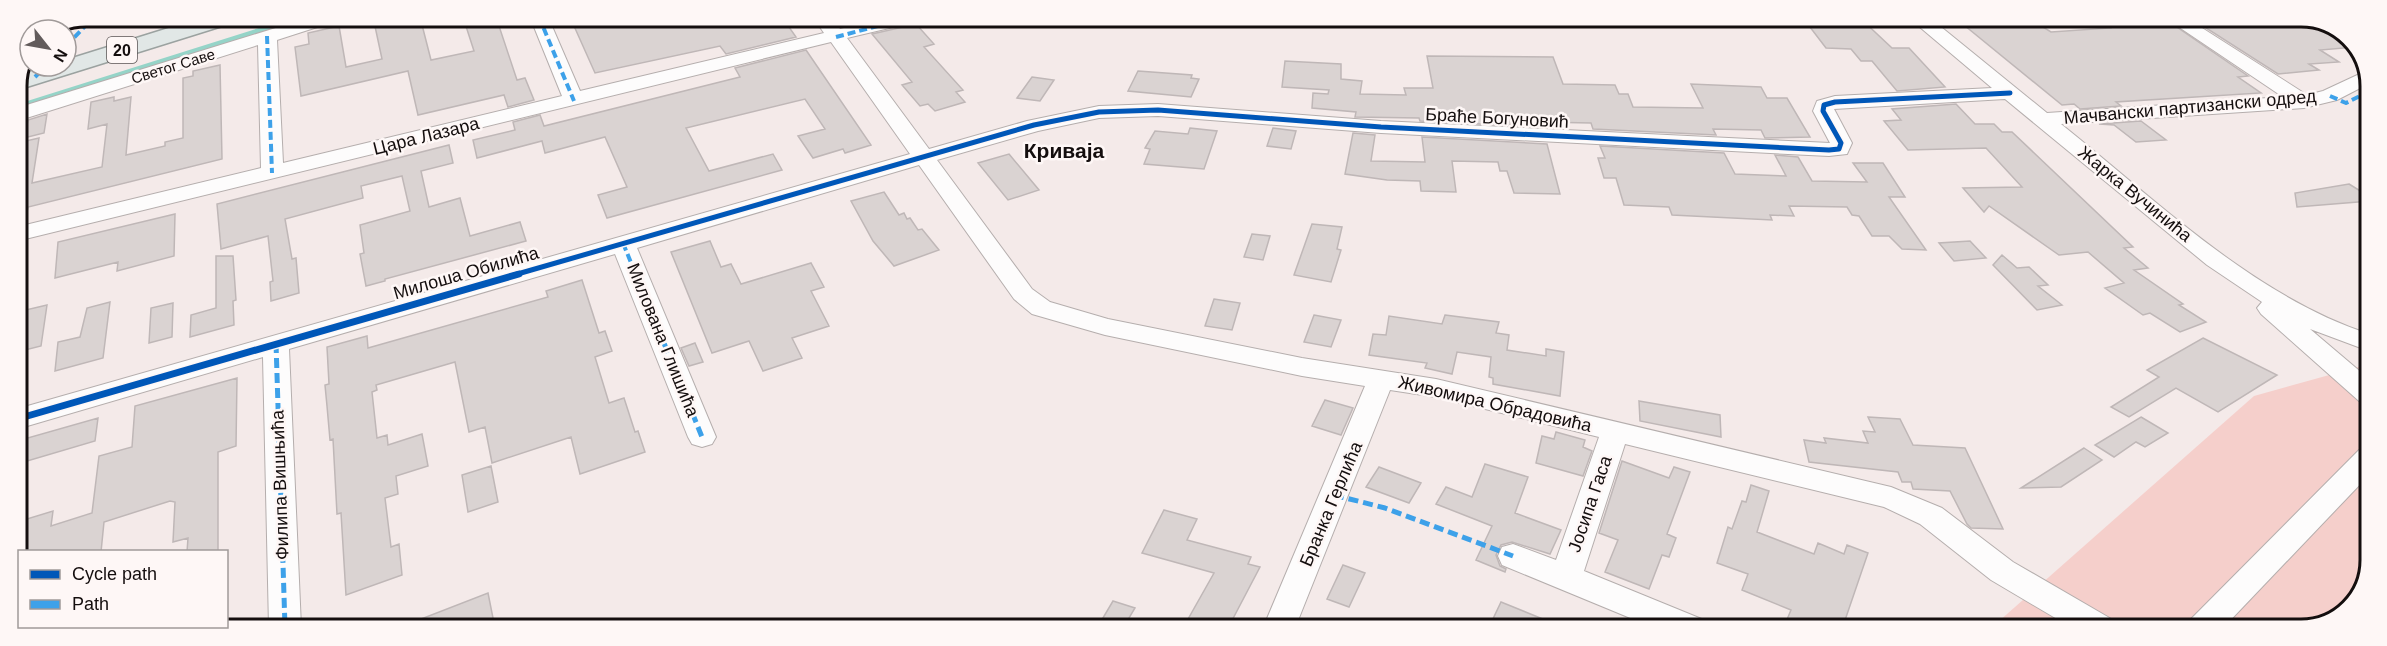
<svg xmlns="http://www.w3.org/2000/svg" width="2387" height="646" font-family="Helvetica,sans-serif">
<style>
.green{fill:#f5cfcb}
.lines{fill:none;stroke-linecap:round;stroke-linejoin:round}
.stream{stroke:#95d4c8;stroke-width:5}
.building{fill:#dad3d2;stroke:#bfb7b7;stroke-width:1.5}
.minor-casing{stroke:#b5aead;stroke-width:2}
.major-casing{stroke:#9ba2a0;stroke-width:3}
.minor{fill:#fdfcfc;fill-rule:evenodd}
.major{fill:#e1e7e6;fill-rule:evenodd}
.quiet-far1{stroke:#3da1e9;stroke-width:4;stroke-dasharray:8 4;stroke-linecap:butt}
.quiet{stroke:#3da1e9;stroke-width:5;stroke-dasharray:10 5;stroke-linecap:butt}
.cycleway-far1-casing{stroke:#fef7f6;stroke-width:8}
.cycleway-casing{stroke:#fef7f6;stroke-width:10}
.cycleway-far1{stroke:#0057b8;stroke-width:5}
.cycleway{stroke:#0057b8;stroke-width:7}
.labels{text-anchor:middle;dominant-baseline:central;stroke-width:5;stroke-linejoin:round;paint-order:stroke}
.far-street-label{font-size:15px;fill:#140e0e;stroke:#fef7f6}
.shield{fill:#fef7f6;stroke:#5a5454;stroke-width:1.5}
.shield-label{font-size:16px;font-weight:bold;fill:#140e0e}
.street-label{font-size:18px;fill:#140e0e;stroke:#fef7f6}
.quarter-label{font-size:21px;font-weight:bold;fill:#140e0e;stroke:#fef7f6}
.rim{fill:none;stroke:#140e0e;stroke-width:3}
</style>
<rect width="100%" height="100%" fill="#f4eae9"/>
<!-- green -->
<path class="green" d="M2369 364 2368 578 2343 615 2301 629H1990L2254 396Z"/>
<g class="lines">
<!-- stream -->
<path class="stream" d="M17 107 302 17"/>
</g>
<!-- building -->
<path class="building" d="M373 17H420L431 60 474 51 463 17H496L517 80 525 78 534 100 508 107 504 95 418 115 408 71 301 96 295 47 309 44 308 33 339 26 346 67 382 59Z
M570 17H747L748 24 782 17 796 37 726 54 720 46 595 73Z
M1803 18H1860L1892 48H1909L1945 87 1897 91 1872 61H1861L1851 49 1826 48Z
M2028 18 2051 32 2110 28 2096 19H2165L2248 76 2238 77 2261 93 2116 102 2121 106 2080 109 2074 104 2062 105 1959 21Z
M2192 19H2308L2356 47 2320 50 2339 62 2309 64 2319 70 2278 74Z
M916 24 934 44 924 47 963 90 956 92 965 102 935 111 928 104 920 106 902 85 912 82 872 34Z
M806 50 871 145 845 153 843 149 813 158 798 136 825 129 805 99 686 128 709 171 773 154 782 170 607 218 598 195 627 187 605 137 545 153 542 141 477 158 473 140 515 130 513 122 540 115 544 126 740 77 735 68Z
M1427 56 1553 57 1563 84 1615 85 1619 94H1628L1633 107 1703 108 1691 84 1761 87 1767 98H1787L1810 137 1765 138 1761 130 1713 129 1716 135 1593 129 1591 123 1541 122 1542 127 1420 121 1419 118 1355 117 1356 112 1312 108 1313 93 1328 94 1329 90 1282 87 1285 61 1341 64V79L1362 81 1360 94 1406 95 1404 88H1433Z
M220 65 222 159 28 207 27 212 17 211V143L39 138 32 183 102 167 107 124 88 129 91 102 114 97V101L131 97 126 155 165 146V142L183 138V78L193 76V71Z
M1138 71 1192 75 1191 78 1199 79 1191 97 1128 91Z
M1032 77 1054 80 1040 101 1017 98Z
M1956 104 1975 124H1994L2002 132H2012L2133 247 2124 248 2148 268 2134 270 2183 304 2179 305 2206 322 2180 332 2150 313 2143 315 2105 288 2124 283 2088 252 2059 255 1989 206 1984 212 1963 188 2022 187 1986 148 1908 150 1884 121 1901 120 1892 109Z
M47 114 44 133 24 138 28 120Z
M2141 121 2166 140 2136 142 2114 125 2099 124Z
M1190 128 1217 131 1204 169 1144 164 1150 149 1145 148 1155 131 1188 134Z
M1273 128 1296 131 1291 149 1267 146Z
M1353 133 1375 135 1371 161 1425 162 1422 137 1547 144 1560 194 1514 193 1507 171H1500L1498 162 1452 161 1456 192 1421 191 1420 181 1387 180 1345 174Z
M449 145 453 163 421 171 429 207 460 198 470 236 520 222 526 241 385 279V281L366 286 360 254 364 253 360 225 410 211 402 176 361 186 363 198 285 219 292 259 296 258 299 293 271 301 270 282 273 281 268 236 221 249 217 204Z
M1600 146 1724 153 1735 174 1786 176 1775 155 1798 157 1812 181 1867 182 1853 163H1883L1905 197H1889L1926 250 1902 249 1889 236H1872L1859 216 1852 215 1847 207 1789 206 1794 216 1770 215 1772 220 1672 215 1669 207 1624 205 1616 178H1604L1598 158H1605Z
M1009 154 1039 190 1008 200 978 163Z
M2349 184 2370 197V201L2297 207 2295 193Z
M884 192 899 215 904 213 907 219 910 218 918 230 922 229 939 250 894 266 873 241 851 201Z
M175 214 174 256 117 271 118 262 55 278 58 242Z
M1312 224 1342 227 1337 249 1341 250 1331 282 1294 275Z
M1252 234 1270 236 1263 260 1244 257Z
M710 241 721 267 731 264 741 284 811 263 824 287 811 291 829 326 792 338 802 358 763 371 749 341 712 353 671 252Z
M1970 241 1986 258 1954 261 1939 243Z
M2002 255 2017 268 2029 267 2048 285 2038 286 2062 305 2037 310 1993 265Z
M216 256H233L236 300 233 301 234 325 190 337 191 315 216 308Z
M582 280 599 333 605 331 612 351 595 357 609 403 624 398 635 432 638 431 645 452 580 474 571 437 492 463 485 427 469 432 455 362 376 385 377 390 372 392 377 438 387 435 388 445 422 434 428 466 396 476 398 494 385 498 391 547 399 544 402 575 346 595 341 513 337 514 333 439 330 440 327 406 325 385 329 384 327 347 367 336 368 348 548 297 546 291Z
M1214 299 1240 303 1232 330 1205 326Z
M110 302 103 358 55 371 58 342 80 337 87 308Z
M173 303 172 337 149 343 151 308Z
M47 305 41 346 17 352V312Z
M1314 315 1341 320 1331 347 1304 342Z
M1445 315 1499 322 1496 333 1509 335 1507 350 1546 356V349L1564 352 1560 396 1493 384V378L1489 377 1491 357 1457 352 1452 374 1425 368 1427 363 1369 355 1373 334 1386 335 1389 316 1442 324Z
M2203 338 2277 375 2218 412 2176 388 2129 417 2111 407 2159 377 2147 370Z
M695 343 703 362 689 366 681 348Z
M237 378 236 446 218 452V552H187L188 538 173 542 175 502 170 501 104 522 101 552H17V522L53 511 51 526 92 513 99 456 132 447 135 406Z
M1325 400 1353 408 1341 435 1312 426Z
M1639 401 1720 415 1721 437 1640 421Z
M1868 417 1900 419 1913 445 1965 448 2003 529 1971 528 1967 524 1950 491 1913 489 1911 482H1902L1898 472 1809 462 1804 440 1826 443 1824 438 1868 443 1863 431 1875 432Z
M2141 417 2168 433 2145 447 2136 442 2114 457 2095 445Z
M98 418 95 441 17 464V441Z
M1556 432 1585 440 1583 447 1592 451 1583 476 1536 463 1542 436 1554 439Z
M2084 448 2102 460 2061 487 2021 488Z
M1622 461 1669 478 1674 467 1690 472 1667 534 1676 538 1669 557 1662 555 1649 589 1605 572 1618 540 1599 533Z
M1485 464 1528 477 1515 513 1561 530 1550 554 1512 542 1501 545 1496 555 1500 566 1506 569 1505 572 1476 560 1492 526 1436 504 1446 487 1472 497Z
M491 466 498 502 468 512 462 475Z
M1379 467 1421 483 1409 503 1366 487Z
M1751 485 1769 491 1757 532 1814 554 1818 543 1844 554 1847 545 1868 553 1842 629H1783L1791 610 1742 590 1748 574 1717 563 1728 527 1732 529 1742 501 1746 502Z
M1164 510 1197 519 1187 540 1251 557 1248 564 1260 567 1228 628H1183L1214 573 1142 553Z
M1343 565 1365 573 1349 607 1327 599Z
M488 593 495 628H403V626Z
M1113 601 1135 608 1123 628H1097Z
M1501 602 1565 628V629H1510L1492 621Z"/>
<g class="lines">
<!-- minor casing -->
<g class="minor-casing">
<path id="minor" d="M311 17H338L336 21 277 40 283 163 562 96 530 17H548L580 91 824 33 813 17H832L840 29 888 17H921L919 21 847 38 929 149 1027 121 1099 106 1158 104 1381 121 1830 143 1813 111 1817 101 1835 96 1992 88 1909 18H1930L2047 113 2283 97 2167 19H2188L2307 95 2323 91 2366 71 2370 83 2337 100 2304 108 2061 124C2155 199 2253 296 2369 334V351L2310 329 2369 379V403L2359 401 2261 314 2257 308 2262 302 2207 265 2005 99 1834 109 1852 143 1847 154 1829 156 1381 133 1158 116 1099 118 1038 131 937 160 1032 289 1050 302 1108 319 1302 358 1436 379 1891 487 1942 508 2013 562 2113 620 2117 629H2074L1991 580 1920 524 1884 507 1625 444 1584 571 1704 620 1708 629H1657L1502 565 1498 556 1502 547 1513 544 1556 560 1599 437 1436 397 1390 390 1295 628H1263L1365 386 1302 376 1105 335 1032 314 1014 299 919 165 637 248 716 437 712 444 702 447 692 444 688 437 615 254 289 349 301 627H269L263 357 17 429V409L910 154 831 42 17 241V227L261 168 258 45 17 121V108Z
M2369 447V475L2222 629H2186L2190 620 2359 450Z"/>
</g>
<!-- major casing -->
<g class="major-casing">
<path id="major" d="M204 17H239L235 22 17 90 22 74 46 66H66V60Z"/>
</g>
<!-- minor -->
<use href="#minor" class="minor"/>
<!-- major -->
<use href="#major" class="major"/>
<!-- quiet-far1 -->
<path class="quiet-far1" d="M539 17 574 101
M267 36 272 173
M836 37 912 17
M66 46 94 17
M35 77 46 66
M2330 96 2346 103 2370 91
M623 243 636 275"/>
<!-- quiet -->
<path class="quiet" d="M636 274 702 437
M276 343 285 627
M1334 495 1385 508 1513 556
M2326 621 2354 598"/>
<!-- cycleway-far1 casing -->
<g class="cycleway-far1-casing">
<path id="cycleway-far1" d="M514 275 1034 125 1099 112 1158 110 1381 127 1829 150 1839 149 1841 143 1823 111 1824 105 1835 102 2010 93"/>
</g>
<!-- cycleway casing -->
<g class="cycleway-casing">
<path id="cycleway" d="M17 419 519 274"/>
</g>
<!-- cycleway-far1 -->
<use href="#cycleway-far1" class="cycleway-far1"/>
<!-- cycleway -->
<use href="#cycleway" class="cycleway"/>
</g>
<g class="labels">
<!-- far-street labels -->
<g class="far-street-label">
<text transform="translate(173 66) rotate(-17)">Светог Саве</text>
</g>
<!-- shield labels -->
<rect class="shield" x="107" y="37" width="30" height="26" rx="4.5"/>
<g class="shield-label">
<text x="122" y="50">20</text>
</g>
<!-- street labels -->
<g class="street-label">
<text transform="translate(2190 107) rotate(-5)">Мачвански партизански одред</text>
<text transform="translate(1497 118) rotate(3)">Браће Богуновић</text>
<text transform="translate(426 136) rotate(-14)">Цара Лазара</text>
<text transform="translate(2135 194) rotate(39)">Жарка Вучинића</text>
<text transform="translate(466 273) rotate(-16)">Милоша Обилића</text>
<text transform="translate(663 340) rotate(68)">Милована Глишића</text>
<text transform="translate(1495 404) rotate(13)">Живомира Обрадовића</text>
<text transform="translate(280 485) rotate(-92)">Филипа Вишњића</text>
<text transform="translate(1331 504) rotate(-67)">Бранка Герлића</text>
<text transform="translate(1590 504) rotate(-71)">Јосипа Гаса</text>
</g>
<!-- quarter labels -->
<g class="quarter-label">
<text x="1064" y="150">Криваја</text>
</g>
</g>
<!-- crop -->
<path d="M0 0H2387V646H0ZM86 27H2301A59 59 0 0 1 2360 86V560A59 59 0 0 1 2301 619H86A59 59 0 0 1 27 560V86A59 59 0 0 1 86 27Z" fill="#fef7f6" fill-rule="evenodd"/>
<path class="rim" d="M86 27H2301A59 59 0 0 1 2360 86V560A59 59 0 0 1 2301 619H86A59 59 0 0 1 27 560V86A59 59 0 0 1 86 27Z"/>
<!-- legend -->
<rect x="18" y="550" width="210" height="78" fill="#fef7f6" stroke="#a09a99" stroke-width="1.5"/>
<rect x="30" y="570" width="30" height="9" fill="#0057b8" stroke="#a09a99" stroke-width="1.5"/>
<text x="72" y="580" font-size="18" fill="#140e0e">Cycle path</text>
<rect x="30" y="600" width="30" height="9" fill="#3da1e9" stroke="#a09a99" stroke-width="1.5"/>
<text x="72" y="610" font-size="18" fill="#140e0e">Path</text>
<!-- north arrow -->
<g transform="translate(48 48) rotate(121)"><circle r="28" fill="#fef7f6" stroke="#a09a99" stroke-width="1.5"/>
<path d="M0-4.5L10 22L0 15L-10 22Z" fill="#625b5b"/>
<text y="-9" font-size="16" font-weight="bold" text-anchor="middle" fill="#140e0e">N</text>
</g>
</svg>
